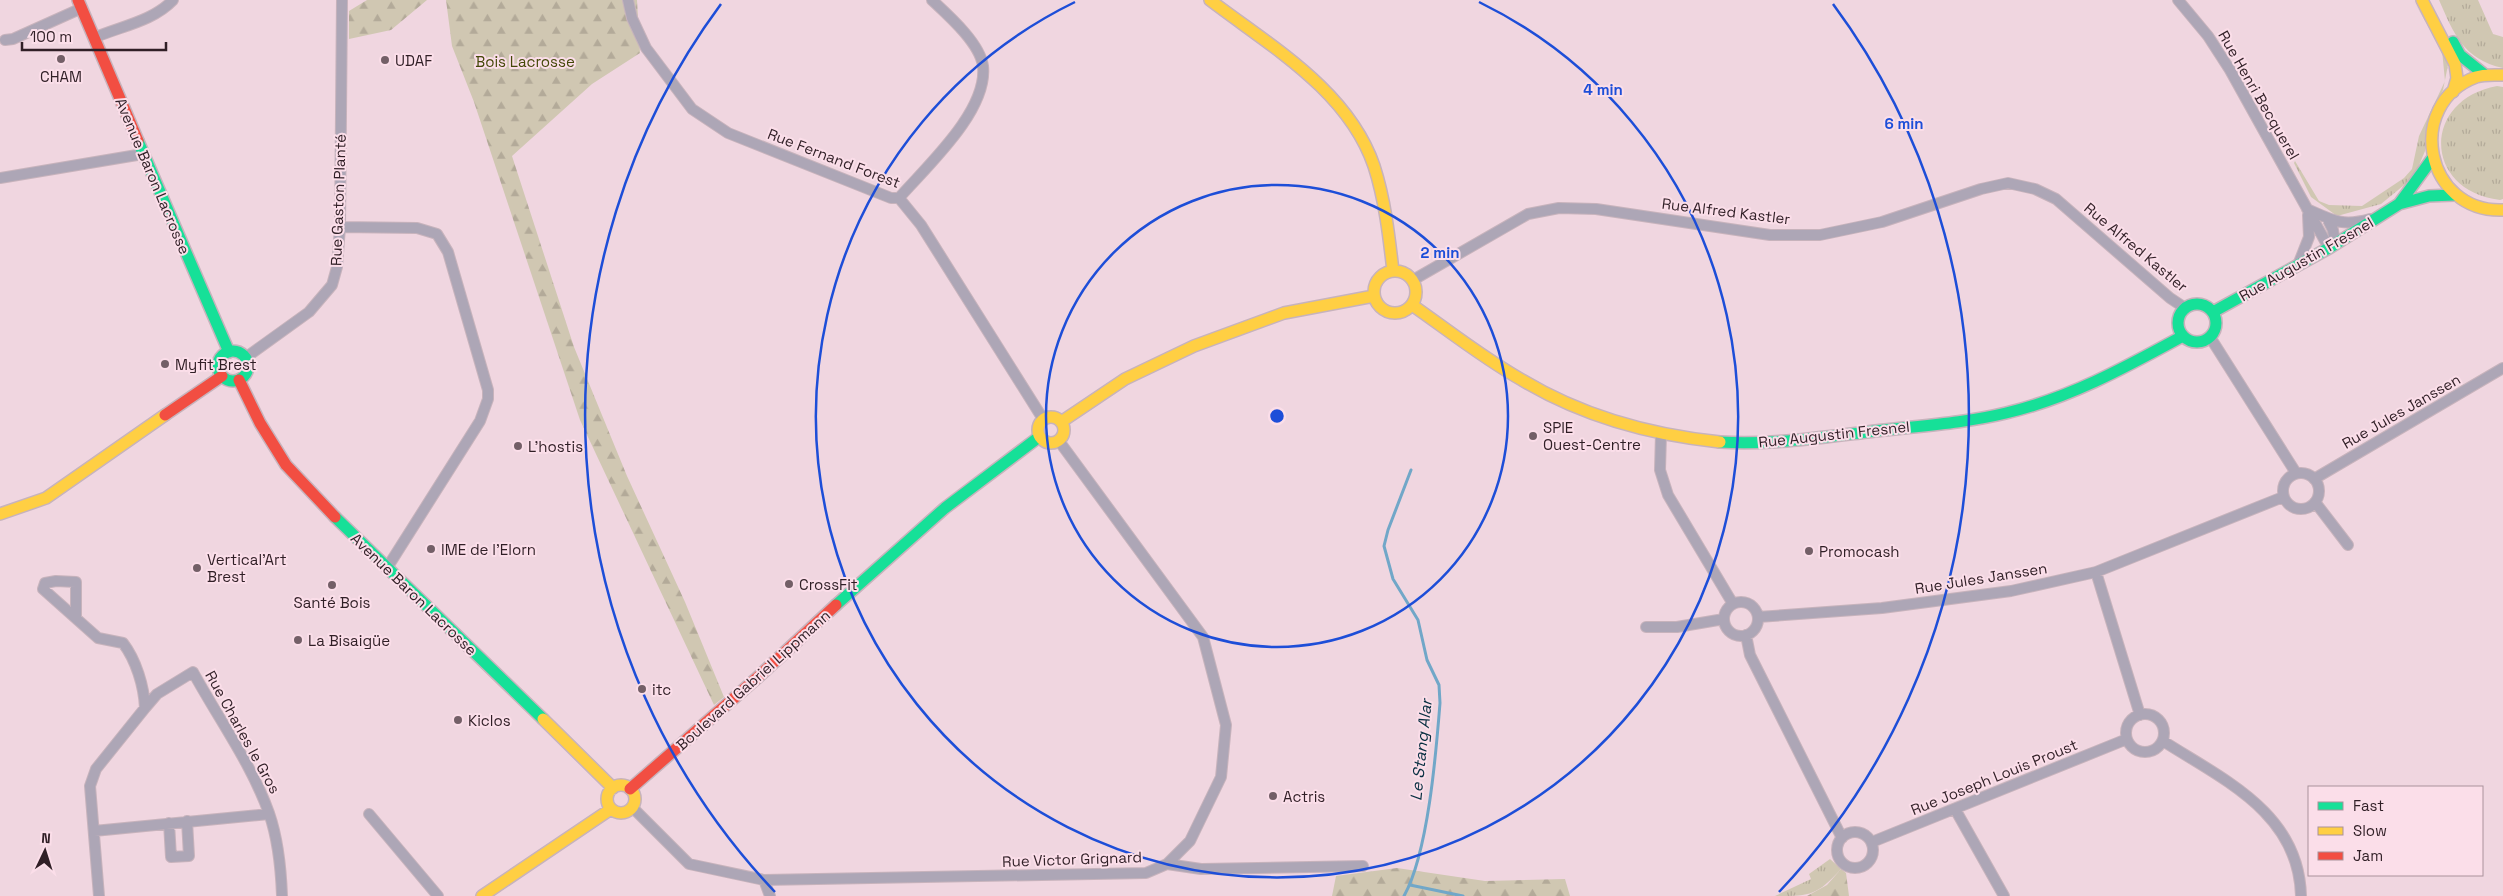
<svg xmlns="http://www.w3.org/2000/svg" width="2503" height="896" font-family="'Space Grotesk',sans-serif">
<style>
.grass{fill:url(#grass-tufts)}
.forest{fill:url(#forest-firs)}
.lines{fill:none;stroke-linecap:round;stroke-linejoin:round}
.stream{stroke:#71a7c8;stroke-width:3}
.street-casing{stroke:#c7b3bc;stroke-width:12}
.fast-casing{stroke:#c7b3bc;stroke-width:14}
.slow-casing{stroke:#c7b3bc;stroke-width:14}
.jam-casing{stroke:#c7b3bc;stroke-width:14}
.street{stroke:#ada6b6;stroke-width:10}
.fast{stroke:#16e098;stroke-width:11}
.slow{stroke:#ffcf43;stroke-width:11}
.jam{stroke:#f24e42;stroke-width:11}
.ring{fill:none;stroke:#1d4ed8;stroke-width:2.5}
.poi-dot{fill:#735f67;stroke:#fbdee9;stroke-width:2}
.labels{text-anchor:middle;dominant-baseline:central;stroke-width:4;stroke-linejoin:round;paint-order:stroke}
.poi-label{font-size:15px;fill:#301f26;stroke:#fbdee9;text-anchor:start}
.park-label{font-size:15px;fill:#444808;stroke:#fbdee9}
.street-label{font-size:15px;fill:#301f26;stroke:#fbdee9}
.water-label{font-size:16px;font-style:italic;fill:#062e40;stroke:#fbdee9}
.centre{fill:#1d4ed8;stroke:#fbdee9;stroke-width:2.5}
.ring-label{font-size:15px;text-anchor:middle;font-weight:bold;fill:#1d4ed8;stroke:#fbdee9;stroke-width:4;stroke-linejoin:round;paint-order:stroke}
</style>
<defs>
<pattern id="grass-tufts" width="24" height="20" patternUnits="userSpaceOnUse" patternTransform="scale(1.25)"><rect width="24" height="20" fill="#d0c7b2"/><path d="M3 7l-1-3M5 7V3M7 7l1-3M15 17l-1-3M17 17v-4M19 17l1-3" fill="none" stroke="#b3aa99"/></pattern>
<pattern id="forest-firs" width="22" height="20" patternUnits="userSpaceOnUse" patternTransform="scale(1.25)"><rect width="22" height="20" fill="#d0c7b2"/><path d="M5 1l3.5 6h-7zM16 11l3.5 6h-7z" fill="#b3aa99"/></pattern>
</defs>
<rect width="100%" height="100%" fill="#f0d6e0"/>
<!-- grass -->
<path class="grass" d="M2413 0 2443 50 2448 65 2443 90 2426 127 2425 151 2414 177 2381 204 2337 216 2311 197 2294 163 2295 161 2319 201 2329 205 2362 206 2404 178 2412 169 2419 136 2445 81 2442 50Z
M2439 0H2478L2493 34 2503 37V68C2463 59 2454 34 2439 0Z
M2497 86 2503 87V199L2500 200C2423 191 2421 100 2497 86Z
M1830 859 1841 869C1816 896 1811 896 1775 896L1811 879 1809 874Z"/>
<!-- forest -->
<path class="forest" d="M367 0H427L391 30 349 39V11Z
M446 0H637L640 53 592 84 512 156 574 347 627 476 685 602 724 697 714 705 580 420 474 102 452 46Z
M1397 868 1485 881 1565 879 1570 896H1332L1336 876Z
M1841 869 1846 873 1849 896H1807L1827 885Z"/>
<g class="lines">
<!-- stream -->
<path class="stream" d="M1410 885 1463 896
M1404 896C1428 853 1436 754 1440 703L1439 685 1427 660 1418 620 1393 579 1384 546 1388 530 1411 470"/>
<!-- street casing -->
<g class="street-casing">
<path id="street" d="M628 0 632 18 646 48 692 109 728 133 891 198H899L921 225 1043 419
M2178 0 2208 36 2230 70 2329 248
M96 37C122 26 153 21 173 0
M5 40 13 39 82 8
M0 178 143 154
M899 198C927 166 988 111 983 66 980 43 948 15 932 0
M2307 209C2332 220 2342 227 2370 219
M2327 218 2333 230 2335 244
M340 227 417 228 437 234 448 252 488 390V399L480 421 387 568
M2298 265 2309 237 2308 215
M1413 280 1528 214 1559 208 1596 209 1770 235H1820L1882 222 1981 189 2008 183 2035 189 2056 199 2170 298 2185 308
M2210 337 2296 473
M245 358 309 312 332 285 337 267 340 227 342 0
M1661 434 1660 470 1668 495 1733 604
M2283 491a18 18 0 1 1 36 0a18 18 0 1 1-36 0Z
M2314 479 2503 368
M2315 502 2348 545
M2096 572 2140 715
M1724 619a17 17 0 1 1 34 0a17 17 0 1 1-34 0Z
M1758 617 1882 608 2011 591 2096 572 2283 497
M76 618V582L56 581 45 583 43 589 98 638 123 643C136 660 144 686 145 708
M1646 627H1677L1724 619
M1746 635 1750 655 1842 838
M2126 733a19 19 0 1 1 38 0a19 19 0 1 1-38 0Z
M2163 741C2224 780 2299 813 2301 896
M632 807 689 864 764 880 1146 873 1167 864 1190 841 1221 777 1226 725 1203 637 1059 441
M1955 809 2004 896
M369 814 438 896
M169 823 171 857 189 856 187 821
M94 831 269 814
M1837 850a18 18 0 1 1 36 0a18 18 0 1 1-36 0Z
M1872 842 2127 739
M1167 864 1201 869 1363 866
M764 880 770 896
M99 896 90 786 96 769 145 708 157 694 193 672C218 718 251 763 269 813 278 839 281 868 282 896"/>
</g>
<!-- fast casing -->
<g class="fast-casing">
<path id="fast" d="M2453 42 2460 55 2485 75
M138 141 229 352
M2399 204 2432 159
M2178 323a19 19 0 1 1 38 0a19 19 0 1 1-38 0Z
M2213 312 2329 248 2399 204 2429 196 2454 195
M218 366a15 15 0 1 1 30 0a15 15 0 1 1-30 0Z
M1720 442C1769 445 1818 438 1867 432 1913 426 1961 424 2006 413 2070 398 2126 367 2183 336
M335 517 543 719
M836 605 945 508 1039 437"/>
</g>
<!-- slow casing -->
<g class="slow-casing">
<path id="slow" d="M1210 0C1270 46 1348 90 1374 166 1385 200 1389 236 1393 271
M2422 0 2455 64 2457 78 2453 92
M2503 75C2495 75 2484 74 2476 77 2404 104 2425 213 2503 210
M1374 292a21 21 0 1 1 42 0a21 21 0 1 1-42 0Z
M1412 305C1448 330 1483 358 1522 380 1582 416 1651 435 1720 442
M1038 430a13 13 0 1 1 26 0a13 13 0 1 1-26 0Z
M1061 422 1125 379 1194 346 1284 313 1374 296
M0 514 46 498 165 415
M543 719 613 788
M607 799a14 14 0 1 1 28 0a14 14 0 1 1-28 0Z
M482 896 611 809"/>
</g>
<!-- jam casing -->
<g class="jam-casing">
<path id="jam" d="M78 0 138 141
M239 380 260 423 286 465 335 517
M165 415 222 376
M630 789 757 678 836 605"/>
</g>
<!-- street -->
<use href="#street" class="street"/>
<!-- fast -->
<use href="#fast" class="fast"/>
<!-- slow -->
<use href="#slow" class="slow"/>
<!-- jam -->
<use href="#jam" class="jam"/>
</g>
<!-- distance rings -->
<g class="ring">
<circle cx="1277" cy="416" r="231"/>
<path d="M1479 2A461 461 0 1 1 1075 2"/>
<path d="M775 892A692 692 0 0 1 721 4M1833 4A692 692 0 0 1 1779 892"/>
</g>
<!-- markers -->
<g class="poi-dot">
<circle cx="61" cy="59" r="5"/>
<circle cx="385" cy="60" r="5"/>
<circle cx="165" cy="364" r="5"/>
<circle cx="1533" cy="436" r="5"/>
<circle cx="518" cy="446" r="5"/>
<circle cx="431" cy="549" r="5"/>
<circle cx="1809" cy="551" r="5"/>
<circle cx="197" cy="568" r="5"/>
<circle cx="789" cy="584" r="5"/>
<circle cx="332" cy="585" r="5"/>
<circle cx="298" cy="640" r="5"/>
<circle cx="642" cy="689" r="5"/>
<circle cx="458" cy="720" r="5"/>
<circle cx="1273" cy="796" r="5"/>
</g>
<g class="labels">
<!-- poi labels -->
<g class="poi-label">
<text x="395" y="60">UDAF</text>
<text x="61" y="76" text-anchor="middle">CHAM</text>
<text x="175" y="364">Myfit Brest</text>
<text x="1543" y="427">SPIE<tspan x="1543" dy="17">Ouest-Centre</tspan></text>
<text x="528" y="446">L'hostis</text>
<text x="441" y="549">IME de l'Elorn</text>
<text x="1819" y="551">Promocash</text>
<text x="207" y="559">Vertical'Art<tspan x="207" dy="17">Brest</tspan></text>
<text x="799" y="584">CrossFit</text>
<text x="332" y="602" text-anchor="middle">Santé Bois</text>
<text x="308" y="640">La Bisaigüe</text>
<text x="652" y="689">itc</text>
<text x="468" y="720">Kiclos</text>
<text x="1283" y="796">Actris</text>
</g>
<!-- park labels -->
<g class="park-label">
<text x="525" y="61">Bois Lacrosse</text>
</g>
<!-- street labels -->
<g class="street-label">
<text transform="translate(2259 95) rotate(60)">Rue Henri Becquerel</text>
<text transform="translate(834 158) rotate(21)">Rue Fernand Forest</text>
<text transform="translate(153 176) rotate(67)">Avenue Baron Lacrosse</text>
<text transform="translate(338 200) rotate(-88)">Rue Gaston Planté</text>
<text transform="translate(1726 211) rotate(7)">Rue Alfred Kastler</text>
<text transform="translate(2136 247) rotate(40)">Rue Alfred Kastler</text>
<text transform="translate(2306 259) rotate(-30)">Rue Augustin Fresnel</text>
<text transform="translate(2401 411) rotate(-30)">Rue Jules Janssen</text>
<text transform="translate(1834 434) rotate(-6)">Rue Augustin Fresnel</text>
<text transform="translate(1981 578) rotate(-9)">Rue Jules Janssen</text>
<text transform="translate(414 594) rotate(44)">Avenue Baron Lacrosse</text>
<text transform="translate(753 680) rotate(-42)">Boulevard Gabriel Lippmann</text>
<text transform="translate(243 732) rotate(61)">Rue Charles le Gros</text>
<text transform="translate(1994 777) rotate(-22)">Rue Joseph Louis Proust</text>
<text transform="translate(1072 859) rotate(-2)">Rue Victor Grignard</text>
</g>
<!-- water labels -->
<g class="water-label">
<text transform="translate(1421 750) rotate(-84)">Le Stang Alar</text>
</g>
</g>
<circle cx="1277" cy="416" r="8" class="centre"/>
<g class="ring-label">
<text x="1603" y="95">4 min</text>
<text x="1904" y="129">6 min</text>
<text x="1440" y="258">2 min</text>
</g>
<!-- legend -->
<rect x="2308" y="786" width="175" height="90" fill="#fbdee9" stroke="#aa929b"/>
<rect x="2318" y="802" width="25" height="8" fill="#16e098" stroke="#aa929b"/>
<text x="2353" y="811" font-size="15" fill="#301f26">Fast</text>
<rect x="2318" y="827" width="25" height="8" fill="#ffcf43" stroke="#aa929b"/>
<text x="2353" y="836" font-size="15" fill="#301f26">Slow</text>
<rect x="2318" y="852" width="25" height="8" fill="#f24e42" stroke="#aa929b"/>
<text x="2353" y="861" font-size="15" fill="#301f26">Jam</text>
<!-- north arrow -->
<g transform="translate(45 851) rotate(4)" stroke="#fbdee9" stroke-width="4" paint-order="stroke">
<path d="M0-4L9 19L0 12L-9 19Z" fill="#301f26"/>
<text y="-8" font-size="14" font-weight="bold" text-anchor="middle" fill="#301f26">N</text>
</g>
<!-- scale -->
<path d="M22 42v8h144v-8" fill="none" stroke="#301f26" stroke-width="2.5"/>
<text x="30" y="42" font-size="15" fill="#301f26" stroke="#fbdee9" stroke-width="4" paint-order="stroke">100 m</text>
</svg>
